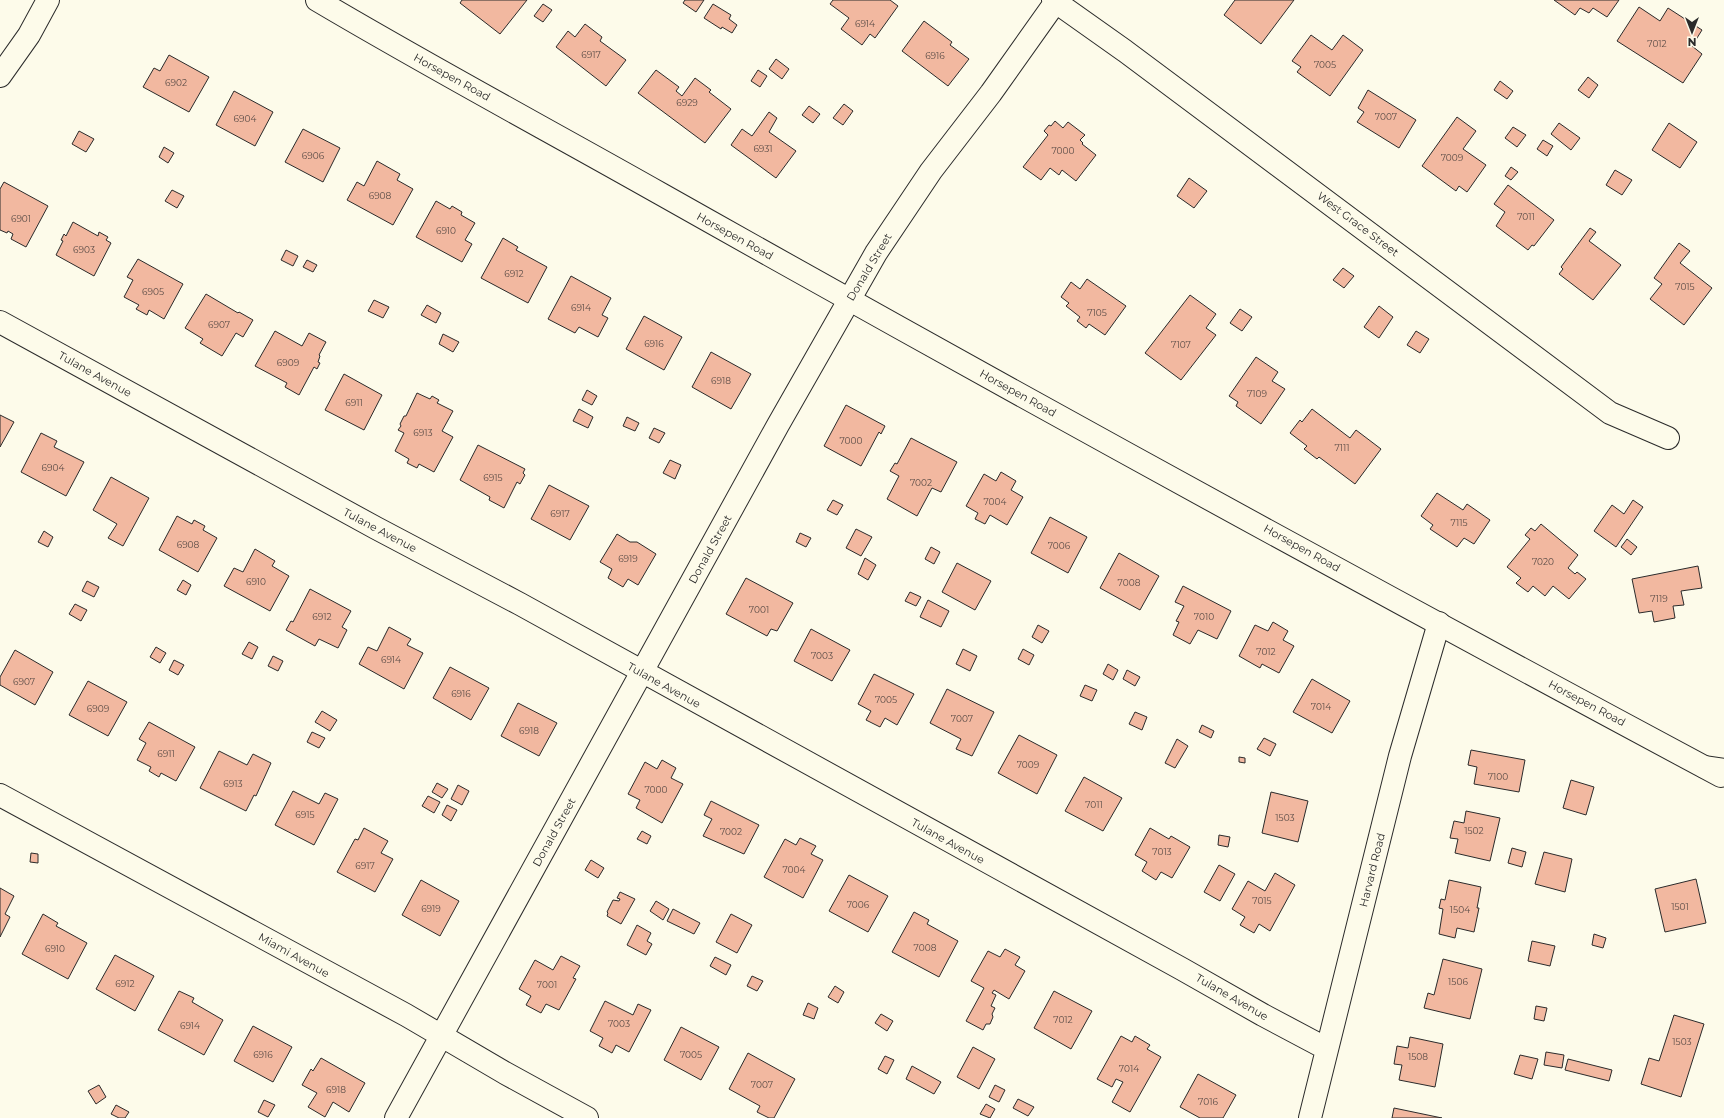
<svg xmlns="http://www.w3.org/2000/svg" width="1724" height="1118" font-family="Montserrat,sans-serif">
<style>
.building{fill:#f2b8a0;stroke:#2b2b2b}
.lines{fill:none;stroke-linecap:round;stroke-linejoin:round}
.street-casing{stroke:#2b2b2b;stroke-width:24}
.secondary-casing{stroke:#2b2b2b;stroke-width:24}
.primary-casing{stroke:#2b2b2b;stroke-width:24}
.street{stroke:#fdfbea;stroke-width:22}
.secondary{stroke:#fdfbea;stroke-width:22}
.primary{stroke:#fdfbea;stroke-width:22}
.labels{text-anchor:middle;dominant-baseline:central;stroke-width:3;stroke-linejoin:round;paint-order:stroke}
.number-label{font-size:9px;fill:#5d4e48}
.street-label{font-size:11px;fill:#2b2b2b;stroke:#fdfbea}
</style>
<rect width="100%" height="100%" fill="#fdfbea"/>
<!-- building -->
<path class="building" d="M462 0H527L500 34 460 3Z
M685 0H704L696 12 683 3Z
M833 0H890L898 6 875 38 870 34 862 45 841 29 849 18 830 4Z
M1235 0H1294L1261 44 1224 15Z
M1554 0H1619L1607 17 1593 8 1589 13 1580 8 1575 15Z
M543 4 552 10 543 22 534 16Z
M713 4 731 15 729 19 737 25 732 33 722 27 721 29 704 18Z
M1639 7 1660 21 1668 8 1702 30 1692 46 1702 54 1683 83 1617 41Z
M924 21 952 42 950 45 969 59 948 86 902 51Z
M585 24 602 37 600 41 626 60 606 86 556 47 568 31 575 37Z
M1311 35 1332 50 1343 35 1363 50 1330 96 1297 72 1301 67 1292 61Z
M169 55 209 77 189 112 143 87 154 68 160 71Z
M776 59 789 69 782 79 769 69Z
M656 70 679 87 676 91 682 96 695 78 711 90 709 92 731 109 705 143 638 93Z
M758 70 767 76 760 87 751 81Z
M1588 77 1598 85 1589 98 1578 90Z
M1500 81 1513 91 1507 99 1494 90Z
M1368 90 1416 120 1399 148 1357 122 1364 112 1358 108Z
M234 91 273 112 255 146 216 125Z
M844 104 853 111 843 125 833 118Z
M809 106 820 114 813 123 802 115Z
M769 112 777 118 769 132 796 151 776 178 731 145 742 129 752 136Z
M1457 117 1476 131 1463 149 1486 165 1467 192 1459 186 1456 191 1422 166Z
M1055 121 1063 128 1068 122 1085 135 1080 140 1083 143 1082 144 1096 155 1076 181 1062 170 1059 175 1050 168 1041 180 1023 167 1048 135 1044 131 1049 125 1051 126Z
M1559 123 1580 138 1571 150 1551 134Z
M1669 123 1697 142 1680 168 1652 150Z
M1513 127 1526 135 1517 147 1505 138Z
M303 129 340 148 323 182 285 162Z
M79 131 94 139 86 152 72 144Z
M1543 140 1553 146 1547 156 1537 149Z
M164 147 174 153 168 163 159 157Z
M377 161 400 174 397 180 413 189 393 225 347 200 357 182 364 186Z
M1511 167 1518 172 1511 180 1505 176Z
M1615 170 1632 180 1622 195 1606 185Z
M1189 178 1207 191 1194 208 1177 196Z
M4 182 48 206 26 247 11 239 13 234 8 231 7 233 0 230V189Z
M1508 185 1554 220 1534 246 1532 245 1528 250 1496 226 1505 212 1494 204Z
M172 190 184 196 177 208 165 201Z
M436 201 450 209 452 206 462 212 461 215 475 223 465 240 472 244 462 262 416 237Z
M73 222 98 236 99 232 108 237 106 240 111 243 94 276 56 255 63 241 61 240 64 234 66 236Z
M1590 228 1596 232 1589 241 1621 265 1593 300 1559 274 1563 269 1561 267Z
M503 238 518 247 516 250 547 267 528 303 481 278Z
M1679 243 1690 251 1680 263 1712 288 1684 325 1650 299 1662 284 1654 278Z
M286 250 298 256 293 266 281 260Z
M138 259 183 284 164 319 149 310 147 315 136 309 139 305 124 297 133 280 127 277Z
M307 260 317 265 313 272 303 267Z
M1343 268 1354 276 1344 288 1333 280Z
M571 276 611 298 602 315 608 318 598 337 579 327 575 333 548 319Z
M1087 279 1126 306 1105 335 1089 324 1086 328 1077 321 1080 317 1066 306 1069 303 1061 297 1071 282 1080 289Z
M206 294 238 313 239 312 253 320 243 337 236 333 222 356 200 343 203 339 185 328Z
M1190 295 1216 314 1206 328 1216 335 1181 380 1145 353Z
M374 300 389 307 383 318 368 311Z
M427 305 441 313 436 323 421 315Z
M1379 306 1393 317 1379 338 1364 327Z
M1240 309 1252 317 1242 331 1230 323Z
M644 316 682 337 664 370 626 349Z
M275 331 302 346 309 333 326 342 319 355 320 356 318 362 320 363 317 369 314 367 299 395 285 387 287 383 255 366Z
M1416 331 1429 339 1420 353 1407 345Z
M443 334 459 342 453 352 439 344Z
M711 352 751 374 731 409 692 387Z
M1256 357 1278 372 1272 381 1285 389 1261 424 1236 406 1238 402 1229 396Z
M344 374 382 395 364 430 325 410Z
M587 390 597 396 592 405 582 400Z
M417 393 430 399 432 396 439 400 437 403 453 411 442 431 453 437 434 472 419 464 417 468 407 463 409 459 395 451 404 433 398 430 401 426 400 424 404 416H406Z
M846 405 885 426 881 434 879 432 861 466 824 446Z
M579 409 593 417 588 428 573 421Z
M1312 409 1350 438 1356 430 1381 449 1355 484 1319 457 1317 459 1304 449 1307 446 1290 433 1300 420 1302 422Z
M0 415 14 422 0 447Z
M627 417 639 423 635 431 623 426Z
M654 428 665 433 659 443 649 438Z
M41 433 57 441 54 447 84 462 66 496 21 472Z
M911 438 957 462 941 492 932 488 917 516 887 499 899 476 890 471 895 463 897 464Z
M478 445 525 469 523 473 525 475 520 484 517 482 504 508 489 500 490 497 460 480Z
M670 460 681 465 675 479 663 473Z
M1001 472 1016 481 1011 490 1023 497 1007 525 990 515 985 524 975 519 978 513 966 506 984 474 996 481Z
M111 477 149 498 123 546 108 538 117 524 93 510Z
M549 485 589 506 570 540 531 519Z
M1437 493 1463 510 1467 504 1490 520 1474 544 1464 538 1457 547 1430 529 1433 525 1421 516Z
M833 500 843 505 837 515 827 510Z
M1633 500 1643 507 1616 547 1594 531 1612 505 1624 514Z
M177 516 192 524 194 520 205 526 203 530 217 538 198 572 159 550Z
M1050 517 1087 537 1068 573 1031 553Z
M1541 524 1578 555 1568 568 1575 574 1577 572 1586 579 1569 599 1553 586 1545 596 1533 586 1528 592 1516 583 1521 578 1507 567 1530 539 1525 535 1531 528 1535 531Z
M856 529 872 537 861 556 846 548Z
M44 531 53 537 48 547 38 542Z
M800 533 811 538 806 547 796 542Z
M617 534 630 542H637L656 554 638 585 628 579 623 587 608 578 612 569 600 562Z
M1627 539 1637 547 1631 555 1621 547Z
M931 547 940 552 934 564 925 559Z
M255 549 275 561 272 566 289 576 270 611 224 586 234 568 243 572Z
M1119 553 1159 576 1140 610 1100 588Z
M865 558 876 565 868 580 858 574Z
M957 563 991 581 975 610 942 592Z
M1698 566 1702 588 1681 591 1684 605 1673 606 1675 618 1654 622 1652 611 1639 613 1632 579Z
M746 578 793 603 777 631 771 629 767 636 726 614Z
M183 580 191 585 186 595 177 590Z
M87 581 99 587 94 597 82 591Z
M1183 586 1231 611 1217 639 1198 630 1190 644 1173 635 1179 622 1176 621 1184 606 1175 602Z
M310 589 351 611 342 627 347 630 338 648 319 639 315 646 286 630 291 621 293 622Z
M910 592 921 597 916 606 905 601Z
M928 600 949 611 941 627 920 617Z
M75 604 87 610 81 621 69 614Z
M1273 622 1288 631 1283 640 1294 646 1279 673 1262 664 1260 668 1239 656 1255 625 1268 631Z
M1038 625 1049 631 1042 643 1032 637Z
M389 627 411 639 407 645 423 653 404 689 359 664 368 647 377 651Z
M811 629 850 650 832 681 794 661Z
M249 642 258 647 252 659 242 654Z
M156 647 166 653 160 663 150 657Z
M963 649 977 656 970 671 956 664Z
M1023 649 1034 655 1029 665 1018 659Z
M15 650 53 672 35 705 0 685V677Z
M273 656 283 661 278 671 268 666Z
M174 660 184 665 178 675 169 670Z
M1108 664 1118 670 1113 680 1103 674Z
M450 667 489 688 471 720 433 698Z
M1127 670 1140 677 1135 686 1123 679Z
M874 674 914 694 897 725 885 718 880 727 866 720 871 711 858 704Z
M1312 679 1350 701 1332 733 1293 712Z
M88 681 127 702 108 736 69 715Z
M1085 685 1097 690 1092 701 1080 696Z
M947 689 994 712 972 756 956 749 961 739 930 723Z
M518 703 557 723 539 756 501 736Z
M322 711 337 720 330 731 315 722Z
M1135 712 1147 717 1142 730 1129 724Z
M149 722 195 747 176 781 161 773 159 777 149 771 151 767 137 760 146 743 139 739Z
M1202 725 1214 731 1211 738 1199 732Z
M312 732 325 738 319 748 307 742Z
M1019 735 1057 755 1037 794 998 773Z
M1264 738 1276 744 1270 756 1257 749Z
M1177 739 1188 746 1175 768 1165 763Z
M1471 750 1525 760 1519 792 1474 784 1477 767 1468 765Z
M219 751 247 765 253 754 271 763 256 796 254 795 246 811 200 788Z
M1239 757 1245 758V763L1239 762Z
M662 760 676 768 671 778 683 784 662 823 636 808 640 800 628 794 645 762 657 769Z
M1084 777 1122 798 1103 831 1065 811Z
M1571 780 1594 787 1586 815 1563 808Z
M437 783 448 789 442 798 432 792Z
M458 785 469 791 462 805 451 799Z
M293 791 319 804 325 793 338 799 314 845 275 825Z
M1271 792 1308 801 1298 842 1262 833Z
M428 796 440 802 434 813 422 806Z
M711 801 759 825 744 854 703 836 712 819 704 815Z
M447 805 457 810 451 821 442 815Z
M1466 811 1500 818 1490 861 1455 853 1458 839 1450 838 1454 821 1464 823Z
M364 828 388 841 381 853 393 859 375 892 337 872 355 839 358 840Z
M1150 828 1169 839 1171 836 1190 847 1172 878 1161 872 1156 880 1142 871 1147 862 1135 855Z
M642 831 651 836 647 844 637 839Z
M1219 835 1230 837 1228 847 1218 845Z
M800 838 816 846 811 854 823 860 803 898 764 877 785 839 796 845Z
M1512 848 1526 852 1522 867 1508 863Z
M1544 852 1572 859 1565 892 1535 884Z
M31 853 38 854V863L30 862Z
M591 860 604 868 598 878 585 870Z
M1219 865 1235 874 1220 901 1204 892Z
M1275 873 1295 885 1270 931 1259 924 1254 933 1240 925 1245 917 1232 909 1248 881 1265 891Z
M849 875 888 896 868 932 829 911Z
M1696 879 1706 923 1665 932 1655 889Z
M421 880 459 901 440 936 402 915Z
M1449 880 1481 887 1477 908H1479L1474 932 1457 928 1455 938 1439 934 1443 909 1439 908 1441 899 1445 900Z
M0 888 14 896 5 914 10 917 0 937Z
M620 892 635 899 621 924 607 916 608 913 607 912 613 900 619 901 620 899 617 898Z
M656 901 669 909 663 920 650 911Z
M673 909 700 923 694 934 667 921Z
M914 912 929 920 927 924 958 941 939 977 892 952Z
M43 914 58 923 56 926 87 943 68 979 22 954Z
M731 914 752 925 737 953 716 942Z
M637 925 651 933 647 941 652 944 646 955 627 945Z
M1594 934 1606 938 1603 948 1592 945Z
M1532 941 1555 946 1550 966 1528 961Z
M1005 949 1020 957 1015 965 1025 971 1009 999 994 990 992 993 996 995 991 1006 995 1008 992 1014 993 1017 990 1024H986L983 1030 966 1021 984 988 971 981 988 951 1000 957Z
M115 955 154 976 135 1011 96 989Z
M561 956 580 966 573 978 576 979 559 1010 546 1004 541 1013 526 1005 531 996 519 989 535 960 553 970Z
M715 957 731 965 726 975 710 966Z
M1443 959 1482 969 1470 1019 1424 1008 1428 993 1434 995Z
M752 976 763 981 757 991 747 986Z
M835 986 844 992 838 1003 828 997Z
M179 991 194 998 192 1002 223 1020 204 1055 158 1030Z
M1054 991 1092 1011 1071 1049 1034 1028Z
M605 1001 633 1015 638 1004 651 1010 629 1052 616 1045 612 1053 599 1046 603 1038 590 1031Z
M808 1003 818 1008 814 1019 803 1015Z
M1536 1006 1547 1008 1544 1021 1534 1019Z
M881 1014 893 1021 887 1031 875 1023Z
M1674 1015 1704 1024 1681 1097 1641 1084 1649 1058 1659 1061Z
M253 1026 292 1047 273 1082 234 1061Z
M681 1027 719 1047 701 1080 664 1060Z
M1121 1036 1132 1042 1135 1036 1150 1045 1147 1049 1161 1057 1130 1112 1112 1102 1123 1082 1116 1079 1112 1087 1097 1079Z
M1410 1037 1443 1044 1435 1087 1399 1080 1402 1065 1394 1064 1397 1046 1408 1048Z
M973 1047 995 1059 979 1089 957 1077Z
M1546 1052 1564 1055 1562 1068 1544 1065Z
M748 1053 795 1079 774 1118H769L757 1112 760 1106 729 1089Z
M1520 1055 1538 1059 1532 1079 1514 1074Z
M885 1056 894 1060 887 1074 878 1069Z
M321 1058 365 1083 349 1112 333 1102 325 1117 308 1107 317 1093 302 1085 311 1069 313 1071Z
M1568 1059 1612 1070 1609 1081 1565 1070Z
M912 1066 941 1082 934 1094 906 1079Z
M1198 1074 1236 1095 1223 1118H1200L1180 1107Z
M99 1085 106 1097 96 1104 88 1091Z
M995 1085 1005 1090 999 1102 989 1097Z
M1018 1099 1034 1107 1028 1116 1013 1108Z
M264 1100 275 1105 268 1117 258 1112Z
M986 1104 995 1109 990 1118 980 1114Z
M116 1105 129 1112 125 1118H119L111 1114Z
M1394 1108 1442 1118H1392Z"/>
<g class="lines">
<!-- street casing -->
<g class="street-casing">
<path id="street" d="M1053 0 1125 51 1610 413 1668 438
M0 76 29 35 48 0
M0 322 376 528 520 604 1182 969 1263 1015 1327 1049
M0 795 406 1015 505 1073 587 1118
M396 1118 778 425 876 253 931 171 991 93 1057 0
M1310 1118 1400 756 1439 623"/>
</g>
<!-- secondary casing -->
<g class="secondary-casing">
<path id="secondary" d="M317 0C430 67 546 129 661 194 1012 392 1366 586 1721 776"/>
</g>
<!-- primary casing -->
<g class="primary-casing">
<path id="primary" d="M1705 767 1724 770"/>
</g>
<!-- street -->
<use href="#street" class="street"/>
<!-- secondary -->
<use href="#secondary" class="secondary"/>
<!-- primary -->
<use href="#primary" class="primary"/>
</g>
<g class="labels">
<!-- number labels -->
<g class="number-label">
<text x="865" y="23">6914</text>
<text x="1657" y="43">7012</text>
<text x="591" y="54">6917</text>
<text x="935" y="55">6916</text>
<text x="1325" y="64">7005</text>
<text x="176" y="82">6902</text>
<text x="687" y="102">6929</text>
<text x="1386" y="116">7007</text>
<text x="245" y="118">6904</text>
<text x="763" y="148">6931</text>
<text x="1063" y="150">7000</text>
<text x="313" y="155">6906</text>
<text x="1452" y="157">7009</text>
<text x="380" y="195">6908</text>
<text x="1526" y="216">7011</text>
<text x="21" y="218">6901</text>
<text x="446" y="230">6910</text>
<text x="84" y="249">6903</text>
<text x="514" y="273">6912</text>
<text x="1685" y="286">7015</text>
<text x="153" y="291">6905</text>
<text x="581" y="307">6914</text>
<text x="1097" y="312">7105</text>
<text x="219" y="324">6907</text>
<text x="654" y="343">6916</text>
<text x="1181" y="344">7107</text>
<text x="288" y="362">6909</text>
<text x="721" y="380">6918</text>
<text x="1257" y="393">7109</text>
<text x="354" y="402">6911</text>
<text x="423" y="432">6913</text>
<text x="851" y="440">7000</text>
<text x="1342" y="447">7111</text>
<text x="53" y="467">6904</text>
<text x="493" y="477">6915</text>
<text x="921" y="482">7002</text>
<text x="995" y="501">7004</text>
<text x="560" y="513">6917</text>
<text x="1459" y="522">7115</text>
<text x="188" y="544">6908</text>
<text x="1059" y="545">7006</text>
<text x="628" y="558">6919</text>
<text x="1543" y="561">7020</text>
<text x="256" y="581">6910</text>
<text x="1129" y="582">7008</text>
<text x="1659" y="598">7119</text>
<text x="759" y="609">7001</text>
<text x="322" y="616">6912</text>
<text x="1204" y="616">7010</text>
<text x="1266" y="651">7012</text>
<text x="822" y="655">7003</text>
<text x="391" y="659">6914</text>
<text x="24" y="681">6907</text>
<text x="461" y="693">6916</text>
<text x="886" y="699">7005</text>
<text x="1321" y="706">7014</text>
<text x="98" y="708">6909</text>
<text x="962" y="718">7007</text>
<text x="529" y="730">6918</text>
<text x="166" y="753">6911</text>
<text x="1028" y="764">7009</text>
<text x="1498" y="776">7100</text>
<text x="233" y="783">6913</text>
<text x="656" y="789">7000</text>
<text x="1094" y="804">7011</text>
<text x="305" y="814">6915</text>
<text x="1285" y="817">1503</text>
<text x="1474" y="830">1502</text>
<text x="731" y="831">7002</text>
<text x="1162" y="851">7013</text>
<text x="365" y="865">6917</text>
<text x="794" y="869">7004</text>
<text x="1262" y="900">7015</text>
<text x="858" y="904">7006</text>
<text x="1680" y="906">1501</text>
<text x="431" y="908">6919</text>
<text x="1460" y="909">1504</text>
<text x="925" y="947">7008</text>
<text x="55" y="948">6910</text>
<text x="1458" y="981">1506</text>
<text x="125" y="983">6912</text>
<text x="547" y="984">7001</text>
<text x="1063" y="1019">7012</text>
<text x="619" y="1023">7003</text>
<text x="190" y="1025">6914</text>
<text x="1682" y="1041">1503</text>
<text x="263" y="1054">6916</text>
<text x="691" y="1054">7005</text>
<text x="1418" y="1056">1508</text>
<text x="1129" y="1068">7014</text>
<text x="762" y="1084">7007</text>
<text x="336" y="1089">6918</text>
<text x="1208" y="1101">7016</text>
</g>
<!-- street labels -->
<g class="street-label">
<text transform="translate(452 77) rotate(29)">Horsepen Road</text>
<text transform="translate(1358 224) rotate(37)">West Grace Street</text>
<text transform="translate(735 236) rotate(29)">Horsepen Road</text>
<text transform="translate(869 267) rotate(-59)">Donald Street</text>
<text transform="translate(95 374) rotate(29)">Tulane Avenue</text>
<text transform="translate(1018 393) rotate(29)">Horsepen Road</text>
<text transform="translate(380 530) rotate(28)">Tulane Avenue</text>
<text transform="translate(1302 548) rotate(29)">Horsepen Road</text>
<text transform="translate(710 549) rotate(-61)">Donald Street</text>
<text transform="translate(664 685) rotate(29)">Tulane Avenue</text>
<text transform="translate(1587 703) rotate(28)">Horsepen Road</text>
<text transform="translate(554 832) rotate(-61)">Donald Street</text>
<text transform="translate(948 841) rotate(29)">Tulane Avenue</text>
<text transform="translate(1372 870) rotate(-76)">Harvard Road</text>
<text transform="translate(294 955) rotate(29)">Miami Avenue</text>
<text transform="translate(1232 997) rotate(30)">Tulane Avenue</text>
</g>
</g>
<!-- north arrow -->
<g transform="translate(1692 32) rotate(180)" stroke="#fdfbea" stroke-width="3" paint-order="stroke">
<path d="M0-3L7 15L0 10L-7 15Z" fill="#2b2b2b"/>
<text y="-6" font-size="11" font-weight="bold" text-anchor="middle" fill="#2b2b2b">N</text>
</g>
</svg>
